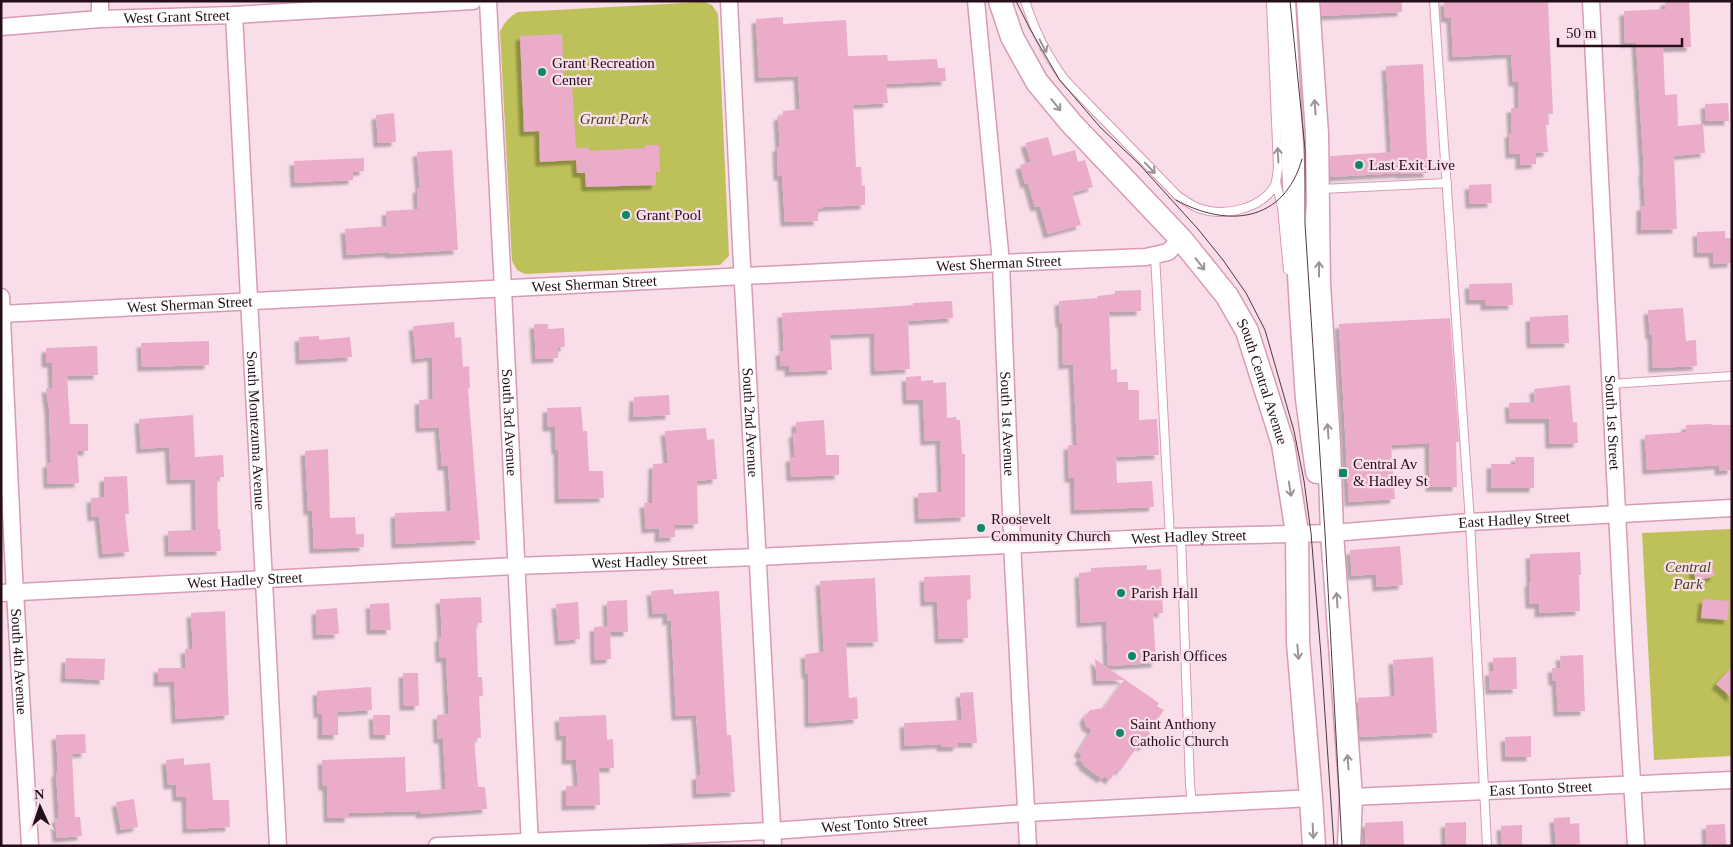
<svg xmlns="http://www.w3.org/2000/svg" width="1733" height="847" font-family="Georgia,serif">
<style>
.green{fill:#bec05a}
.building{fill:#ebacc9;filter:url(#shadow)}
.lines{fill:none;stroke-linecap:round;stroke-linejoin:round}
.service-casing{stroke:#d89ab7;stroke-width:10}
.minor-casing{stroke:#d89ab7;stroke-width:19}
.secondary-casing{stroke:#d89ab7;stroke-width:25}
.service{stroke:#fff;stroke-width:8}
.minor{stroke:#fff;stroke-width:16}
.secondary{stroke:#fff;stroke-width:22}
.tram{stroke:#4f3843;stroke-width:1}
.oneway{stroke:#9c9398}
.poi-dot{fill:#0c8769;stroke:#f9deea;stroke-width:2}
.labels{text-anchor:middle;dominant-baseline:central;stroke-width:4.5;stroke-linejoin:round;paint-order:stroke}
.street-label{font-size:15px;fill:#240e19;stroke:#f9deea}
.poi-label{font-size:15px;fill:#240e19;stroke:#f9deea;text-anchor:start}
.park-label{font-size:15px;font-style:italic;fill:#444418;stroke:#f9deea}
</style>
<defs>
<filter id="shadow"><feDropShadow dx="-4.5" dy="4.5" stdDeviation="1" flood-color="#0004"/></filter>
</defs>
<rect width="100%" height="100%" fill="#f9deea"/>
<!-- green -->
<path class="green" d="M704 2 712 5 718 14 729 256 720 265 525 274 517 270 512 261 500 31C505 22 509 17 518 12Z
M1732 529V756L1654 760 1642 533Z"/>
<!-- building -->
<path class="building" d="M1321 1H1402V12L1322 16Z
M1444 1H1548L1553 114H1548L1549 125H1546L1548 152 1536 153V164L1520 165V154H1510L1509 133H1512L1511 108H1519L1518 82H1513L1511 54 1453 57 1451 18H1445Z
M1665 1H1689L1691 47 1663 48 1665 95 1677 94 1678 126 1703 124 1705 153 1674 156 1677 229 1641 230V206H1645L1643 171H1644L1636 42 1625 43 1624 11 1665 9Z
M783 17V24L846 20 848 56 887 55 888 61 937 59 938 68H945L946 81 886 84 888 103 853 105 856 167H861L862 186 865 185V205L823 207V209H818V221L785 222 782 176H778L777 147H780L778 116 783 115V111L800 109 798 76 759 78 756 19Z
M562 34 564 84H572L576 148H589V151L646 148 645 145H659L660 172H656V185L586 187 585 173H577L576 160 540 162 539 131 524 132 520 36Z
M1423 64 1428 173 1400 174V173L1331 177 1330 156 1391 152 1386 66Z
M1728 103 1729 121H1706L1705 104Z
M394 113 396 142 378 143 376 115Z
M1048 137 1053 156 1075 150 1078 162 1085 160 1093 187 1072 193 1081 225 1048 234 1040 206 1035 207 1028 183 1025 184 1020 165 1031 162 1025 143Z
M452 150 458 250 389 254V252L347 255 345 229 387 226 386 211 418 209 417 189 420 188 417 152Z
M364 158V171L353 172V180L295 183 294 161Z
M1491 184 1492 203 1470 204 1469 185Z
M1725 231V238H1732V263L1714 264 1713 253H1698L1697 232Z
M1512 283 1513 305 1485 306V300H1470L1469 284Z
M1141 290V311L1109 312 1111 370 1117 369V382H1128V390H1139V420L1157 419 1159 455 1116 457 1117 483 1152 481 1154 507 1075 510 1074 478H1069L1068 445H1077L1073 364 1063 365 1062 323H1060L1059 301 1098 298 1097 296 1115 294V291Z
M952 301 953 318 908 321 910 369 875 371 874 333 830 335 832 370 789 372V366H781L780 351H784L782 313 872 308 913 305V303Z
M1683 308 1686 341 1696 340 1697 366 1653 368 1652 335H1650L1648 310Z
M1568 315 1569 343 1531 344 1530 317Z
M1450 318 1459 442H1456L1457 487H1430L1429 443 1391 445 1395 499 1349 502 1339 324Z
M454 322 455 338 461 337 463 367 469 366 470 388 468 389 480 540 396 544 395 513 451 511 448 466H442L439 427 420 428 419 400 433 399 432 357 416 359 413 326Z
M534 324H548V329L564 328 565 347H558V358L536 359Z
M319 336V340L350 337 352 357 300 360 299 337Z
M209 341V365L142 367 141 343Z
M97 346 98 375 67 376 70 424H88V451H77L79 483 48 484 47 463H51L49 409 46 388H53L52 363H46V348Z
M921 376V381L933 380V383L946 382 947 418 956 417 957 420H960L962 454H965V517L919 519 918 493 942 492 940 440 925 441 923 400H907L906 377Z
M1570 385 1573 422H1577L1578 443 1550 444 1549 419H1510L1509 403 1535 402 1534 389Z
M669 395 670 415 633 417 634 397Z
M581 407 583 431H587L589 471H603L604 498 559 499 558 450H556L555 427H547V408Z
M193 415 195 457 223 455 224 477H217L218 529H220L221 551 169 552 168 531 196 530 195 479 171 480 169 447 141 449 139 419Z
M824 420 826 455H839V475L791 477 790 457H795L793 433H796V422Z
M1712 424V425H1732V470L1719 471V465L1647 470 1645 435 1686 432V425Z
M706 428 707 440 714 439 717 479 697 481 698 524 675 525V537L659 538V528L646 529 644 503H652L653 464 668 463 665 431Z
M328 449 330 518 355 517 356 534H364V547L314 549 312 510 308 511 305 451Z
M1515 457H1534V488H1491V464H1516Z
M127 476 129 514H125L129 552 103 554 99 516 92 517 91 498 104 497V477Z
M1400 546 1403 585 1377 587 1376 574 1352 576 1350 550Z
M1580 552 1581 575H1579L1580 611 1539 613V604H1530L1529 582H1531L1530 554Z
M1711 560 1715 576 1696 581 1692 565Z
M1147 565V570L1161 569 1163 613H1153L1156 663 1108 666 1106 621 1081 623 1079 573 1091 572V568Z
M970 575 971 599 967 600 968 638 939 639 937 601 925 602 924 577Z
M875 578 878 642 846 643 849 698 857 697 858 719 809 723 808 674H806L805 654 824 652 820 581Z
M673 589 674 594 719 591 727 735H731L735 792 697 794 696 775H701L696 715 676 716 671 620 667 621V613L653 614 651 591Z
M481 597 482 623H476L478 677H482L483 696H479L481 738H474L478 787H485L487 809 420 814V811L349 813V818H328L327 786H323L322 760 405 757 406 792 446 789 443 739H438L437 715 449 714 446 658H440L439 637H442L440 599Z
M1703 599 1729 601 1728 620 1701 618Z
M627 600 628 632H610L611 659 595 660 594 627 608 626 607 601Z
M578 602 580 639 559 641 556 604Z
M389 603 391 630H371L370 604Z
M337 608 339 634 317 635 316 610Z
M225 611 229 715 176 719 174 682H158V668H186L185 649H193L191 613Z
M1583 655 1585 711 1558 712 1556 681H1553L1552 668H1561L1560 656Z
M1433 657 1437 733 1360 737 1358 698 1395 696 1393 660Z
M1516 657 1517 689 1490 690 1489 671H1494L1493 658Z
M66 658 105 659 104 680 65 678Z
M1095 659 1159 703 1157 706 1164 710 1148 732 1151 734 1143 747 1139 744 1137 747 1120 771 1117 769 1110 780 1104 776 1102 779 1083 765 1084 763 1079 760 1082 755 1078 752 1092 730 1086 726 1084 718 1090 710 1104 708 1124 680 1097 681Z
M1732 667V698L1716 684Z
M403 673H418L419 706H404Z
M371 687 372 710 338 712V735H322V713L318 714 317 691Z
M973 692 977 743H957L958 747H941V744L905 746 904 723 962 720 960 693Z
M373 715H390V735H374Z
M606 715 607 740 613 739 614 768H599L600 805 566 806V786H578L576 760H566V736H560L559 717Z
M85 734 86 753 72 754 75 817H80L82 836 57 838 55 819 59 818 56 772H58L56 735Z
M1531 736V757H1506L1505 737Z
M184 758V765L210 763 213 800H229L230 827 187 829 186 797H177L176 784 168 785 166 760Z
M134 799 138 827 121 830 116 802Z
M1570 817V824L1579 823 1580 844 1556 846 1554 818Z
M1403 821 1404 846H1366L1365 823Z
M1466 822V846H1446L1445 823Z
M1725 824 1726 846H1707L1706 825Z
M1522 825V846H1502L1501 826Z"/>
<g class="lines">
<!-- service casing -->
<g class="service-casing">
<path id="service" d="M1025 1C1035 31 1046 54 1065 80L1178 196C1184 200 1191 205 1198 208 1223 217 1259 210 1274 187 1277 182 1277 174 1278 168L1271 1
M1434 1 1470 522 1487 846
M1276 182 1282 207 1288 270
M1321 189 1447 183
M1155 255 1170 537
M1610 384 1732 376
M1181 537 1190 785 1192 804"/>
</g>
<!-- minor casing -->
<g class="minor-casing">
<g id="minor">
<path d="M100 1V19"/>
<path id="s1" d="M488 1 503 289 530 846"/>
<path id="s2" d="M729 1 741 246 773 846"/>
<path id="s3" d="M976 1 1001 263 1013 562 1028 846"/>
<path id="s4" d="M1591 1 1624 650 1636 846"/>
<path id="s5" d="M234 15 278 846"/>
<path id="s6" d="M1 27 100 19 234 15 473 1"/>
<path id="s7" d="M1 297 14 575 30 846"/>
<path id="s8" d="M1 314 1001 263 1146 257 1168 252 1181 239"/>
<path id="s9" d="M1 593 516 566 758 557 1170 537 1332 533 1470 522 1732 508"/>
<path id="s10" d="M1351 797 1732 780"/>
<path id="s11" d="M437 846 772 831 1026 813 1311 798"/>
</g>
</g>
<!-- secondary casing -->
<g class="secondary-casing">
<g id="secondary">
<path id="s12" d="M1000 1 1012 37 1037 82 1071 123 1181 239 1227 296 1247 331 1283 444 1297 533 1298 642 1311 798 1314 846"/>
<path d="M1284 1 1301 310 1307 399 1317 472"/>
<path d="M1308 1 1317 134 1319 284 1329 444 1332 533 1351 797 1349 846"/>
</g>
</g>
<!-- service -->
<use href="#service" class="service"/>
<!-- minor -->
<use href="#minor" class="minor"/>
<!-- secondary -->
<use href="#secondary" class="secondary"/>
<!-- tram -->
<path class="tram" d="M1016 1 1030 29 1059 79 1100 127 1139 164 1198 229 1223 260 1246 293 1265 330 1294 431 1304 481 1311 533 1321 656 1334 846
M1290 1 1305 149V224L1325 533 1342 846
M1176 200C1227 228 1284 223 1302 159"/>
</g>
<!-- one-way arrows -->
<defs><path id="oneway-shaft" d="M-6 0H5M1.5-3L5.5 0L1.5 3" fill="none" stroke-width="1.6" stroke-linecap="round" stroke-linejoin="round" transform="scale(1.25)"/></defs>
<g class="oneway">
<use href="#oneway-shaft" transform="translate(1043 46) rotate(62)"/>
<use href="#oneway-shaft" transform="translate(1056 105) rotate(51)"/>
<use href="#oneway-shaft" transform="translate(1315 107) rotate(-94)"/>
<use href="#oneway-shaft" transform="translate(1278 155) rotate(-93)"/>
<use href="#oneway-shaft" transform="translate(1150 168) rotate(46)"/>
<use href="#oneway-shaft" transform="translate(1200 264) rotate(52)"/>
<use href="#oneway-shaft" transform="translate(1319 269) rotate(-90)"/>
<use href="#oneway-shaft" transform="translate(1328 431) rotate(-94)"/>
<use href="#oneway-shaft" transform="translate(1290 489) rotate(81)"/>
<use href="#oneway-shaft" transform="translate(1337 600) rotate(-94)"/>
<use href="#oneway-shaft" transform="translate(1298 652) rotate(85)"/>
<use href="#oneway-shaft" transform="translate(1348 762) rotate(-94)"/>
<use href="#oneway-shaft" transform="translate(1313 831) rotate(87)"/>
</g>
<!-- markers -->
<g class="poi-dot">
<circle cx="542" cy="72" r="5"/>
<circle cx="1359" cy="165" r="5"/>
<circle cx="626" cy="215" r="5"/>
<rect x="1338" y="468" width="10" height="10" rx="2.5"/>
<circle cx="981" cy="528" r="5"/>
<circle cx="1121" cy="593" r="5"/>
<circle cx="1132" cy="656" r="5"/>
<circle cx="1120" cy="733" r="5"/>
</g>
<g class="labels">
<!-- street labels -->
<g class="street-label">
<text stroke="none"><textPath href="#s6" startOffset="176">West Grant Street</textPath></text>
<text stroke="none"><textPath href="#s8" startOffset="999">West Sherman Street</textPath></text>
<text stroke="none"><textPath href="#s8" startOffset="594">West Sherman Street</textPath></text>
<text stroke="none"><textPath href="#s8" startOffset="189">West Sherman Street</textPath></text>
<text stroke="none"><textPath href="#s12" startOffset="469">South Central Avenue</textPath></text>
<text stroke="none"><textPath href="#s1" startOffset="422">South 3rd Avenue</textPath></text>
<text stroke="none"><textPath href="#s3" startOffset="424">South 1st Avenue</textPath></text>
<text stroke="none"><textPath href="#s2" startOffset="422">South 2nd Avenue</textPath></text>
<text stroke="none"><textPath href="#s4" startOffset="422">South 1st Street</textPath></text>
<text stroke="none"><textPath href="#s5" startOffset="416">South Montezuma Avenue</textPath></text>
<text stroke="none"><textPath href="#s9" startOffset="1515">East Hadley Street</textPath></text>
<text stroke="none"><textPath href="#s9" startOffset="1189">West Hadley Street</textPath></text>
<text stroke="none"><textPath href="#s9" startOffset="649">West Hadley Street</textPath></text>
<text stroke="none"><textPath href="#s9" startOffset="244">West Hadley Street</textPath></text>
<text stroke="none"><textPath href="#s7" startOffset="365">South 4th Avenue</textPath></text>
<text stroke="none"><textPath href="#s10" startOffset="190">East Tonto Street</textPath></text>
<text stroke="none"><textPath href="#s11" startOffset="438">West Tonto Street</textPath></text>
</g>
<!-- poi labels -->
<g class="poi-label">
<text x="552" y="63">Grant Recreation<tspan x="552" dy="17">Center</tspan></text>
<text x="1369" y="165">Last Exit Live</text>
<text x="636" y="215">Grant Pool</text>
<text x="1353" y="464">Central Av<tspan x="1353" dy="17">&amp; Hadley St</tspan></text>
<text x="991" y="519">Roosevelt<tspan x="991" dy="17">Community Church</tspan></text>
<text x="1131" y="593">Parish Hall</text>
<text x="1142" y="656">Parish Offices</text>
<text x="1130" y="724">Saint Anthony<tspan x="1130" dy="17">Catholic Church</tspan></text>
</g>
<!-- park labels -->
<g class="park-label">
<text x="614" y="119">Grant Park</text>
<text x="1688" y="567">Central<tspan x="1688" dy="17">Park</tspan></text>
</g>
</g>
<!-- border -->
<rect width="1733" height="847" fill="none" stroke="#240e19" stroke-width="5"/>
<!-- north arrow -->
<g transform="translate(40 807) rotate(357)" stroke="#f9deea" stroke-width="4" paint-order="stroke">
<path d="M0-4L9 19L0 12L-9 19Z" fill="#240e19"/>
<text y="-8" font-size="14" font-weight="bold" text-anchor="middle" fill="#240e19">N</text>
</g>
<!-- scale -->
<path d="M1558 38v8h124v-8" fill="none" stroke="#240e19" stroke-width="2.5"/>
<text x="1566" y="38" font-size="15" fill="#240e19" stroke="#f9deea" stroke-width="4" paint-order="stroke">50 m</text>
</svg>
